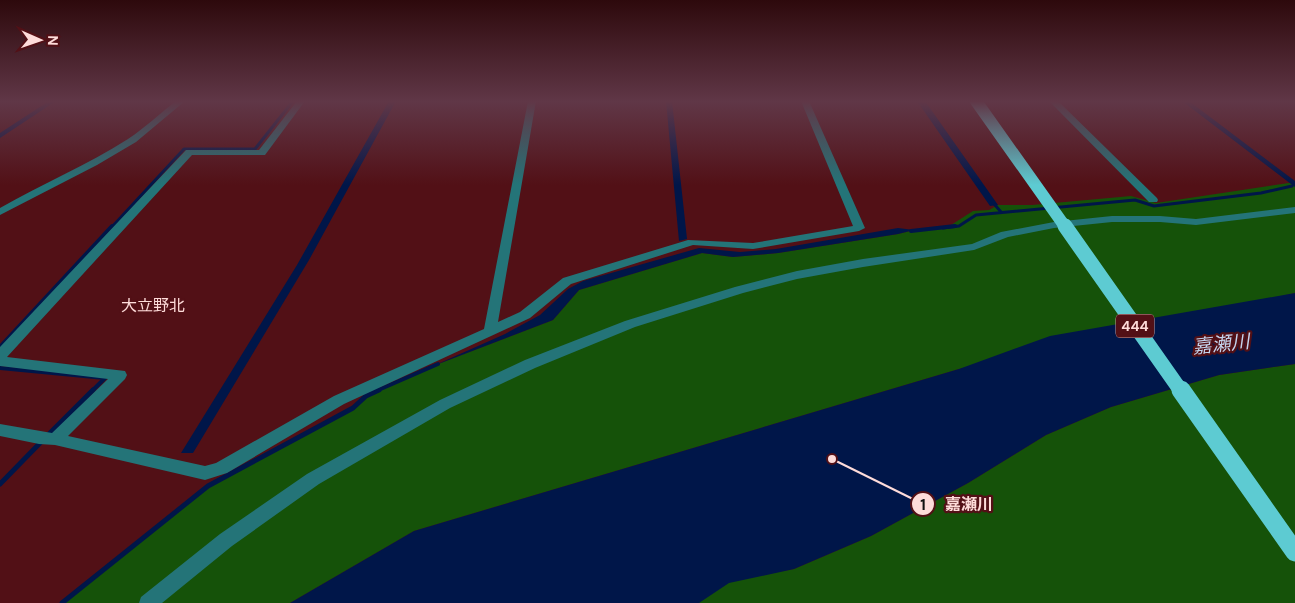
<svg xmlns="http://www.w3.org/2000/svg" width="1295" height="603" font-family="'DM Sans','Noto Sans JP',sans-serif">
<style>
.green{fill:#155209}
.water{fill:#001649}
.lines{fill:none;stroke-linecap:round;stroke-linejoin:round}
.stream-far2{stroke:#001649;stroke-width:3}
.stream-far1{stroke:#001649;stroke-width:4}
.stream{stroke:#001649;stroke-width:5}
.minor{fill:#247478;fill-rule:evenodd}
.motorway-bridge-far2{stroke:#5dcbd2;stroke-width:12}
.motorway-bridge-far1{stroke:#5dcbd2;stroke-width:15}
.motorway-bridge{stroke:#5dcbd2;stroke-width:19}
.labels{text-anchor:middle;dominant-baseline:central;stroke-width:4.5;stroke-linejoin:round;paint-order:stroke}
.shield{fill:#521016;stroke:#ca9f9f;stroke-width:1}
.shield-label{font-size:14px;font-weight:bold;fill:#fedcda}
.neighbourhood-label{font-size:16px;fill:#fedcda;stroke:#521016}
.near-water-label{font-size:19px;font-style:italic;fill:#c4d3ed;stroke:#521016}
.leader{fill:none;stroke:#fedcda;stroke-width:2}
.callout-dot{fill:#fedcda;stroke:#521016;stroke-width:2}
.mark-label{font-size:15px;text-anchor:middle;font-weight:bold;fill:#111}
.callout-label{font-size:16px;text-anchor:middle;font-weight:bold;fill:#fedcda;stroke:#521016;stroke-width:4.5;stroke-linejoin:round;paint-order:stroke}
</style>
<rect width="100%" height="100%" fill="#521016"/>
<!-- green -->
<path class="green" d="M1295 182V293L959 369 414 531 290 603H62L208 486 353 408 366 396 433 366 553 320 579 290 702 253 733 257 778 253 898 234 914 230 951 225 973 211 989 210 998 205H1032L1131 196 1156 203Z
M1295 364V603H609L794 569 871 536 968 483 1046 435 1111 407 1219 375Z"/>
<!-- water -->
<path class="water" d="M49 101H56L0 138V133Z
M389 101H396L309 260 193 453H181L297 265Z
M666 101H672L687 239 679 241Z
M917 101H925L998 205 990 206Z
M1182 101H1189L1295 181V187Z
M898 228 914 230 898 234 778 253 733 257 702 253 579 290 553 320 433 366 505 334 540 315 568 289 583 281 699 248 740 252 776 249Z
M1295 293V364L1219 375 1111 407 1046 435 968 483 871 536 794 569 729 583 699 603H290L414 531 959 369 1050 336Z"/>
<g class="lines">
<!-- stream-far2 -->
<path class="stream-far2" d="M995 205 1001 212
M111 228 184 149H255L293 101
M943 228 959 226 976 215 1135 200 1154 206 1261 193 1292 186"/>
<!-- stream-far1 -->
<path class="stream-far1" d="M911 231 955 226
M0 347 112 226
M0 368 105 378 92 391
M376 391 438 364"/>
<!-- stream -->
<path class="stream" d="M47 436 93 390
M0 484 42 441
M62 603 208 486 353 408 366 396 379 390"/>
<!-- minor -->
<path class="minor" d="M176 101H185L136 142 97 165 0 215V208C42 184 87 165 128 139 145 128 160 113 176 101Z
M297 101H305L265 155H192L7 357 125 371 127 375 125 379 68 436 205 466 216 463 334 396 484 329 528 101H536L498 322 520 312 563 278 688 240 753 243 853 226 801 101H809L865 228 859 231 753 249 693 245 571 284 530 318 344 404 227 473 205 480 55 445 39 444 0 436V424L52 433 108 379 0 366V347L186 150H259Z
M1049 101H1058L1157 198 1158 200 1157 202H1149Z
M1295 207V213L1196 225 1160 222H1112L1054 228 1008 237 974 250 863 267 797 279 743 293 635 327 535 368 450 408 319 484 232 546 162 603H139L141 597 220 534 307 474 440 400 525 360 625 321 735 287 797 271 863 259 972 244 1001 232 1054 222 1112 216H1160L1196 219Z"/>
<!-- motorway-bridge-far2 -->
<path class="motorway-bridge-far2" d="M976 101 1066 228"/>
<!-- motorway-bridge-far1 -->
<path class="motorway-bridge-far1" d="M1065 226 1181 391"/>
<!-- motorway-bridge -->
<path class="motorway-bridge" d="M1181 390 1295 552"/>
</g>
<!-- sky -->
<linearGradient id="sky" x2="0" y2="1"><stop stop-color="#2d090c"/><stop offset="0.55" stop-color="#603747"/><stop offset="1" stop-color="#603747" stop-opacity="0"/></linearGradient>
<rect width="1295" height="185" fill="url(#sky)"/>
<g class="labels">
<!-- shield labels -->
<rect class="shield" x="1116" y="314.5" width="38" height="23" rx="4"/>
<g class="shield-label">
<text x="1135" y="326">444</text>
</g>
<!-- neighbourhood labels -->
<g class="neighbourhood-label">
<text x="153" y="305">大立野北</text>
</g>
<!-- near-water labels -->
<g class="near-water-label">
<text transform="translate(1221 344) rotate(-6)">嘉瀬川</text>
</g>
</g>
<!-- callouts -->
<path class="leader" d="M832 459L923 504"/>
<g class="callout-dot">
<circle cx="832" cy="459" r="5"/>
<circle cx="923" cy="504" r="12"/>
</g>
<g class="mark-label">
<text x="923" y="510">1</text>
</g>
<g class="callout-label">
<text x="969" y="510">嘉瀬川</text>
</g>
<!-- north arrow -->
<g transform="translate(40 40) rotate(92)" stroke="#521016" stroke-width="4" paint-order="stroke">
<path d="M0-4L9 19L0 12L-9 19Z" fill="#fedcda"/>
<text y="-8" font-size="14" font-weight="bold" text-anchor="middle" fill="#fedcda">N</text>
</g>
</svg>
